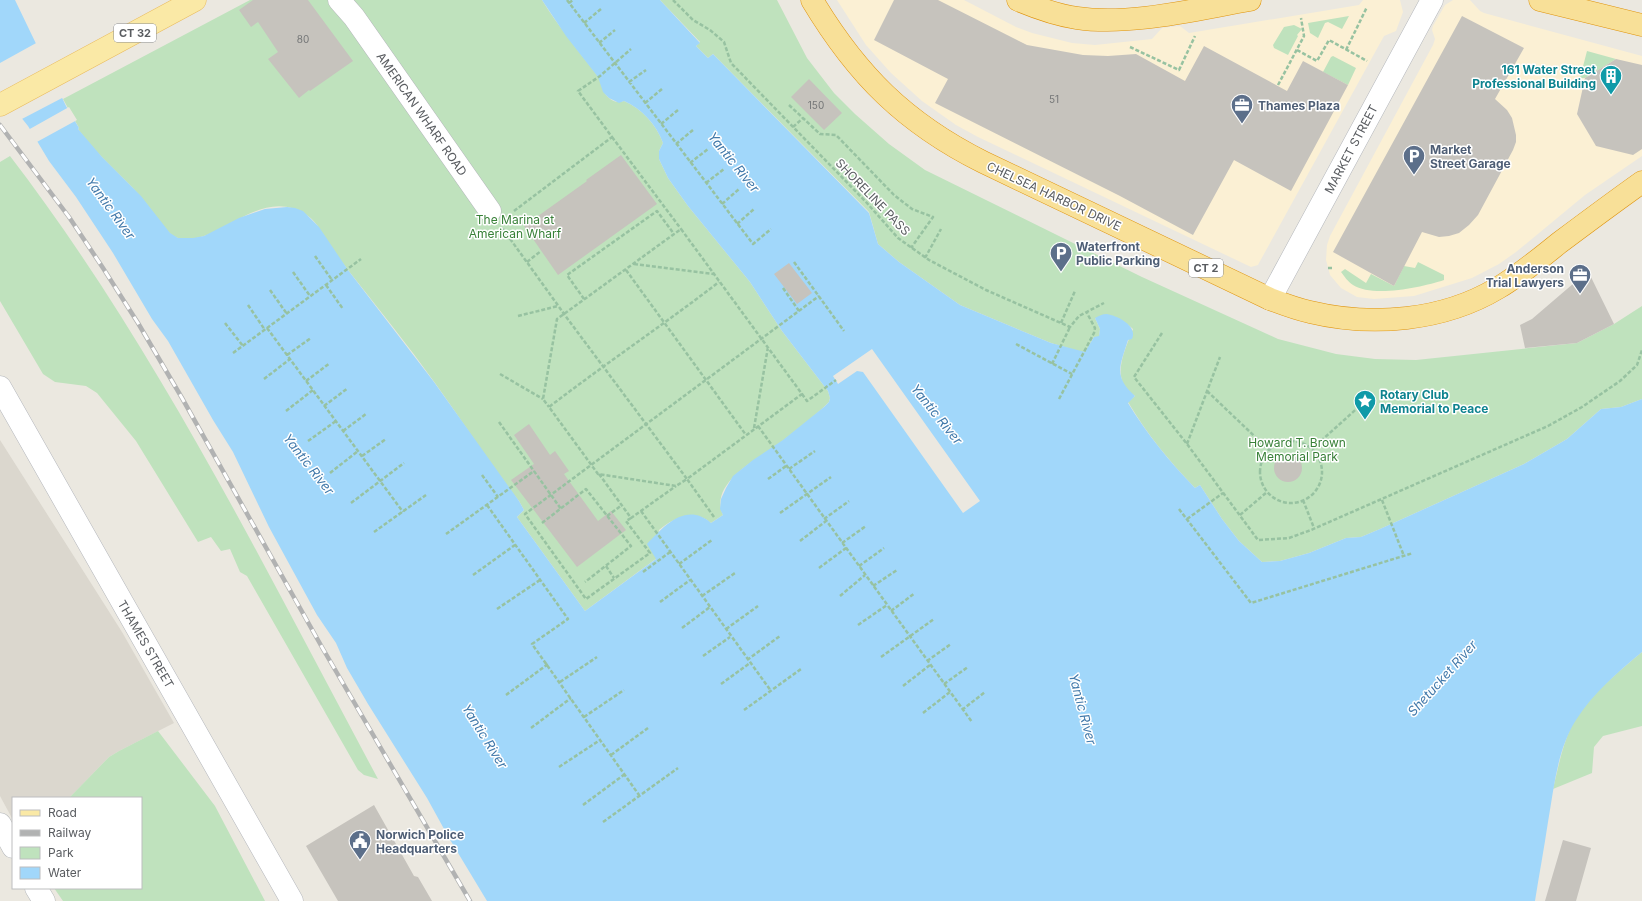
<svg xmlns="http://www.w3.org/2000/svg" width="1642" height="901" font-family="Inter,sans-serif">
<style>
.commercial{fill:#fbf0d4}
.education{fill:#dbd7ce}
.green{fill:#bfe2bd}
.water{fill:#a1d7fa}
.pier{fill:#ebe8e0}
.building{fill:#c6c3bd}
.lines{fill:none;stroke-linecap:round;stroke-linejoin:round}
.minor-casing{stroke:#b3b6ba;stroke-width:23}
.secondary-casing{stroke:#b4b7bc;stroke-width:23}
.primary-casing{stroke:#e9ba5b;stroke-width:23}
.trunk-casing{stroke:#df930c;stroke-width:23}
.path{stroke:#97c2a1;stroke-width:2.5;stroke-dasharray:4 2;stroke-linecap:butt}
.minor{stroke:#fff;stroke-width:22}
.secondary{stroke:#fff;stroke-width:22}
.primary{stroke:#fae9a6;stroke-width:22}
.trunk{stroke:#f8e098;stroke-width:22}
.rail-casing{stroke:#b1b2b2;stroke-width:4.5}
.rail{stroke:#fff;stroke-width:3;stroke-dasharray:9;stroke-linecap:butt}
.labels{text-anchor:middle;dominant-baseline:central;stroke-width:3;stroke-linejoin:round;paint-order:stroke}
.number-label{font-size:10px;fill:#747677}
.shield{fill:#fff;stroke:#8b8d90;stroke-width:1}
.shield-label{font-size:11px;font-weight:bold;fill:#595c60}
.culture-label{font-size:12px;font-weight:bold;fill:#0d838f;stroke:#fff;text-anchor:end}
.service-label{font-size:12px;font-weight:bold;fill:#4e5e75;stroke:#fff;text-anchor:start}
.street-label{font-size:12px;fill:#595c60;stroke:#fff}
.park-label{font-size:12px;fill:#388038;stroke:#fff}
.water-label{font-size:13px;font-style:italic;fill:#4179aa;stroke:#fff}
</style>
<rect width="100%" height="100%" fill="#ebe8e0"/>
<!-- commercial -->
<path class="commercial" d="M837 0H964L1016 27 1032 33 1072 43 1095 45 1152 39 1162 28 1180 26 1189 33 1359 5 1363 0H1400L1403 12 1396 31 1384 36 1259 263 1258 265 1251 267 978 137 956 125 922 101 891 73 866 45Z
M1453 0H1470L1480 11 1484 13 1642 56V156L1585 195 1516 252 1499 264 1472 278 1414 296 1374 299 1357 297 1341 288 1330 275 1326 260 1327 245 1330 236 1433 45 1435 39 1432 30 1433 26 1445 5Z"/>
<!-- education -->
<path class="education" d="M0 440 122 632 174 723 119 751 109 757 69 798H13V820L0 796Z"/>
<!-- green -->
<path class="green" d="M250 0H542C558 26 578 50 597 75 602 82 601 91 608 97 613 102 618 103 624 101 642 109 656 124 663 143L659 151V159L668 178 688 206 750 282 782 331 828 391 830 398 829 402C814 417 798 429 781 442 761 457 708 482 723 515L711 523C694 508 673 518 659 530L657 558 585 611 517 517 524 510 519 501C489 463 463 422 435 383 407 344 377 307 348 270 342 262 335 253 329 244 322 234 318 223 308 216 260 182 218 249 178 238 166 234 157 217 149 207 128 179 98 158 78 129L79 128 63 99Z
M660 0H777L807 58 834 93 855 114 889 144 925 170 1142 277 1278 339 1336 354 1375 359 1416 360 1577 343 1614 324 1642 306V399L1621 407 1601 409 1567 439 1524 464 1380 529 1361 537 1346 538 1309 553 1280 561 1262 562 1239 541 1222 519 1200 485 1195 488C1169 461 1147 434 1128 402L1135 396C1132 394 1128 391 1126 388 1113 372 1127 345 1133 329 1119 316 1113 319 1095 318L1100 329 1099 337H1094L1085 353 1051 343 960 305 899 262 878 244 869 212 713 54 708 58 696 46 700 42Z
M1349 16 1342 29 1328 22 1325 23 1318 38 1310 33 1308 23Z
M1294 25 1302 29 1297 35 1298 36 1288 55 1274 48 1273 45 1284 27Z
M1587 51 1616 59 1585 78H1580Z
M1333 56 1356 68 1348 85 1323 72 1331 57Z
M10 156C157 348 264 567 378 779L364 775 358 770 247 576 240 572 230 549 221 551 211 537 198 542 136 441 97 393 86 386 55 382 43 374 0 301V162Z
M1418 262 1444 275V280C1423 287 1373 298 1353 285 1348 282 1344 276 1341 272L1345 269 1366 283 1371 274 1394 286 1404 266 1415 268Z
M1642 652V726L1603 736 1594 747 1592 773 1553 789C1558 768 1562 747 1571 727 1585 699 1618 672 1642 652Z
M158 731 215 806 265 901H63L54 888H141V798H69L109 757 119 751Z"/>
<!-- water -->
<path class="water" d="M0 0H15L66 106 79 128 78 129 102 157 141 196 170 233 178 238H193L204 236 239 218 265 209 287 207 295 208 303 211 319 227 348 270 434 382 519 501 524 510 517 517 585 611 656 559 647 544C663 527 686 501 711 523L723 515 720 509 721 499 726 488 733 476 753 460 783 440 824 407 829 402 830 398 828 391 782 331 750 282 688 206 668 178 659 159V151L663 143C656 124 642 109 624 101L619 103 609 98 603 92 598 77 566 36 542 0H660L700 43 696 46 708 58 713 54 869 213 878 244 899 262 960 305 1051 343 1085 352 1094 337 1099 336 1100 329 1095 318C1099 316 1102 314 1107 314 1118 316 1138 326 1132 339L1128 340C1120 366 1113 376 1135 396L1128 403C1147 434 1169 461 1195 488L1200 485 1222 519 1239 541 1262 562 1280 561 1309 553 1346 538 1361 537 1380 529 1524 464 1567 439 1601 409 1621 407 1642 399V652C1618 672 1593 693 1576 720 1557 750 1554 788 1548 822 1544 849 1539 875 1535 901H487L449 838 427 798 368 704 347 668 336 643 317 615 269 527 233 452 213 420 168 341 152 319 113 253 76 197 49 161 28 126 0 91Z"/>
<!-- pier -->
<path class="pier" d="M38 42 64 97 20 120 0 94V63Z
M69 107 77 120 35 143 28 130Z
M872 349 980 501 963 513 863 372 857 371 838 384 833 376Z"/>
<!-- building -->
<path class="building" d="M253 0H308L353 61 310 91 309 90 299 98 268 59 278 52 258 22 251 27 239 10Z
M894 0H938L1027 45 1083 55 1108 56 1136 54 1185 81 1204 46 1287 91 1303 61 1348 85 1291 191 1234 160 1193 235 1120 196 935 103 948 79 874 40Z
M1462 16 1524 48 1495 99 1507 110 1512 118 1516 135V142L1513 150 1478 215 1469 225 1459 233 1449 236 1439 237 1422 232 1394 286 1333 252Z
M1616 59 1642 65V149L1633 155 1596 146 1577 114 1585 78Z
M809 79 842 113 824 130 791 97Z
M621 155 657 204 558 275 524 226 587 181 586 180Z
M789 263 812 293 797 304 774 274Z
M1588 271 1614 324 1577 343 1525 348 1520 325 1532 319Z
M529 424 550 455 555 451 569 471 564 474 598 521 611 511 626 530 577 567 511 480 534 464 514 435Z
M1274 468a14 14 0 1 1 28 0a14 14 0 1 1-28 0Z
M374 805 414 876 418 877 432 901H338L306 846Z
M1563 840 1591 848 1576 901H1545Z"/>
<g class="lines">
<!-- minor casing -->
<g class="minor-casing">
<path id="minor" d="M339 0 354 17 490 211
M0 824 13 847
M36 888 44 901"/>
</g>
<!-- secondary casing -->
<g class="secondary-casing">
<path id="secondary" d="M1270 299 1432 0
M0 387 292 901"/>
</g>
<!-- primary casing -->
<g class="primary-casing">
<path id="primary" d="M0 105 195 0"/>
</g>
<!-- trunk casing -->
<g class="trunk-casing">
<path id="trunk" d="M812 0C857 75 905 123 983 162L1270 299C1283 304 1296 309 1310 312 1372 327 1443 321 1498 288 1520 275 1539 259 1559 243 1587 222 1614 202 1642 182
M1018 0C1037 8 1056 15 1077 18 1130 26 1197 9 1250 0
M1540 0 1642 25"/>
</g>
<!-- path -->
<path class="path" d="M567 0 753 244 771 229
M673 0 693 20 710 30 724 42 731 63 866 202 898 238 929 260 986 290 1070 327 1079 316 1104 303
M569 3 573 0
M584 23 601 9
M599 43 615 30
M1130 47 1179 70 1195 36
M1297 50 1317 61 1329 40 1367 61
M1346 50 1367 7
M629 82 646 70
M1278 85 1304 36 1301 18
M645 103 662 89
M789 105 820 134 836 135 894 195 912 209 933 217 911 248
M661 124 678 110
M793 127 803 118
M612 137 681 229
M676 144 693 130
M690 163 708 149
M706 183 724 169
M722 204 739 189
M514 211 612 137 578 91 600 76 631 49
M737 224 754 209
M503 229 562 311 564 314 687 479 802 394 681 229 564 314 557 319 543 399 549 407
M315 256 332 280
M925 258 941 229
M527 262 541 251
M794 262 844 331
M634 264 714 274
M1328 268H1334
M626 270 746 435
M293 272 310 296
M326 285 343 309
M783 288 799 311
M270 290 287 314
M584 299 567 275 657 211 674 234
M248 305 265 330
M518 316 558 306
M225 323 243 346
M1061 323 1075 291
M267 328 403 512
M1162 333 1134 377 1187 444 1258 540 1289 538 1311 530 1548 426 1582 407 1620 381 1637 365 1642 350
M1016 344 1072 374
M233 353 361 259
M287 355 311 338
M1052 364 1070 327
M500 374 543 399
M264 379 290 359
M306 381 330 363
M1207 391 1269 450
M802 394 807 401 836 380
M1059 399 1094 333 1095 328 1087 313
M324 406 348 388
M286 411 313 390
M499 422 561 509
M758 426 972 722
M754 428 768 347
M343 431 366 414
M1260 472a31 31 0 1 1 62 0a31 31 0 1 1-62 0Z
M308 441 336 421
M1187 444 1220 357
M1312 449 1373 394
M362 456 386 439
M789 469 815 451
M330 473 358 451
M599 474 631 518 676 486
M482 475 498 497
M768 479 786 466
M1303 500 1314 528
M1382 500 1404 556
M351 503 404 463
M487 505 568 619 532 644 639 795
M1179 509 1251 603 1413 553
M641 511 771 691
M780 513 831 477
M1240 515 1267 492
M607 516 622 505
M714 517 687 479 676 486 598 474 549 407C605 364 663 325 719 282
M631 518 626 521 650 553 586 599 525 514 819 296
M824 519 849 501
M1187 519 1223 493
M542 523 586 489 631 546 585 582
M374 532 426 495
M446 534 534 471
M800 541 826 521
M842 543 866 526
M679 564 712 540
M606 566 614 578
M859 566 884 548
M819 568 846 548
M643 572 670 552
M473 575 515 545
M873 586 897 570
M702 596 735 573
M840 596 865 575
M660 602 690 580
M497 609 540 580
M891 611 915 593
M858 625 887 605
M682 628 710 607
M726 629 758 606
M703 656 730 637
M881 657 934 619
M747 660 780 636
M927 661 951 644
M560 682 597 657
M721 684 750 663
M944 684 968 667
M903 686 930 665
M506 695 548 664
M744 710 801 669
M962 710 985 692
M923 713 950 692
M584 717 624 690
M531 728 571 698
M611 755 648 728
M559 767 600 740
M583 805 625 774
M603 822 678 768"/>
<!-- minor -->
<use href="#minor" class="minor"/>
<!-- secondary -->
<use href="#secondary" class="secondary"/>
<!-- primary -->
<use href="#primary" class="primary"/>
<!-- trunk -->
<use href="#trunk" class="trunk"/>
<!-- rail casing -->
<g class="rail-casing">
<path id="rail" d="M0 125 69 217 103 268 138 323 182 398 323 649 470 901"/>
</g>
<!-- rail -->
<use href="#rail" class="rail"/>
</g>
<!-- icons -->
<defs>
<g id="building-pin" transform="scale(1.15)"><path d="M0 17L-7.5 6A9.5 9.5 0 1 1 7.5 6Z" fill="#0f9aa8" stroke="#fff"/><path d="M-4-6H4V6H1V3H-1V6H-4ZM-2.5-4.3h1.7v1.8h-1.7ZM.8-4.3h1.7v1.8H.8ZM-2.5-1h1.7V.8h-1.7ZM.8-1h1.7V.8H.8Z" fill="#fff"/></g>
<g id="office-pin" transform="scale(1.15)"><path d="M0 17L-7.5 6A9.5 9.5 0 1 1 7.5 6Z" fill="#5c6f8a" stroke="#fff"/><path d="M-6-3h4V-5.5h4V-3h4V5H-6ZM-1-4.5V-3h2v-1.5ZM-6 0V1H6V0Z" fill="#fff"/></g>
<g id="parking-pin" transform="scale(1.15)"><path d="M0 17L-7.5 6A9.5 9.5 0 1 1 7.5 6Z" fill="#5c6f8a" stroke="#fff"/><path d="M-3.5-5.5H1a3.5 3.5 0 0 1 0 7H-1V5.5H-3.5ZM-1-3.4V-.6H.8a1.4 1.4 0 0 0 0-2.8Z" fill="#fff"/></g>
<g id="sight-pin" transform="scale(1.15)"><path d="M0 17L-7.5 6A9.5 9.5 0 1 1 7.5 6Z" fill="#0f9aa8" stroke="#fff"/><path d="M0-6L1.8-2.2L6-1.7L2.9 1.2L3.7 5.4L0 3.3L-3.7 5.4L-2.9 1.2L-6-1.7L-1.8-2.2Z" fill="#fff"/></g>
<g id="civic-pin" transform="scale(1.15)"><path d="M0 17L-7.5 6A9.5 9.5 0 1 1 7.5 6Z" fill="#5c6f8a" stroke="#fff"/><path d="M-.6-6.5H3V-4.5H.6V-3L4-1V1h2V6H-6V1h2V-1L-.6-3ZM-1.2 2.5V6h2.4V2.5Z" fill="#fff"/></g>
</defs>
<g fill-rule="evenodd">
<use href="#building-pin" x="1611" y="76"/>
<use href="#office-pin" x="1242" y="105"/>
<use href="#parking-pin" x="1414" y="156"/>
<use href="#parking-pin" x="1061" y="253"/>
<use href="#office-pin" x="1580" y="275"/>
<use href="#sight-pin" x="1365" y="401"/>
<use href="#civic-pin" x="360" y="841"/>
</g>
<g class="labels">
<!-- number labels -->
<g class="number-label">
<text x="303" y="39">80</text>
<text x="1054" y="99">51</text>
<text x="816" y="105">150</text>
</g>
<!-- shield labels -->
<g class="shield">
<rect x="114" y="24" width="42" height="18" rx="3"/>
<rect x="1189" y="259" width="34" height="18" rx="3"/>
</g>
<g class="shield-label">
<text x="135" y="33">CT 32</text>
<text x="1206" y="268">CT 2</text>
</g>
<!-- culture labels -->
<g class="culture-label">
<text x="1596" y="69">161 Water Street<tspan x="1596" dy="14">Professional Building</tspan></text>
<text x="1380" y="394" text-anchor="start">Rotary Club<tspan x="1380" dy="14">Memorial to Peace</tspan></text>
</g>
<!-- service labels -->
<g class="service-label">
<text x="1258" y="105">Thames Plaza</text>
<text x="1430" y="149">Market<tspan x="1430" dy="14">Street Garage</tspan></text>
<text x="1076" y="246">Waterfront<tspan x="1076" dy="14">Public Parking</tspan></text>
<text x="1564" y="268" text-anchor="end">Anderson<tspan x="1564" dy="14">Trial Lawyers</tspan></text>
<text x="376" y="834">Norwich Police<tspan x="376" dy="14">Headquarters</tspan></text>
</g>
<!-- street labels -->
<g class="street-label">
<text transform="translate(422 114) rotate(55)">AMERICAN WHARF ROAD</text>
<text transform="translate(1351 149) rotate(-62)">MARKET STREET</text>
<text transform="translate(1054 196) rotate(25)">CHELSEA HARBOR DRIVE</text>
<text transform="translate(873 197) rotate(46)">SHORELINE PASS</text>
<text transform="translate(146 644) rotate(60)">THAMES STREET</text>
</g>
<!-- park labels -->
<g class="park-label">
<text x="515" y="219">The Marina at<tspan x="515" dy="14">American Wharf</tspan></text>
<text x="1297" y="442">Howard T. Brown<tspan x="1297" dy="14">Memorial Park</tspan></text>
</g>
<!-- water labels -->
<g class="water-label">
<text transform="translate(734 162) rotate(51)">Yantic River</text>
<text transform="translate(111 208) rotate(54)">Yantic River</text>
<text transform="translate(937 414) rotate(51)">Yantic River</text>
<text transform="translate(309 464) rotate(52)">Yantic River</text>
<text transform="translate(1442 678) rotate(-48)">Shetucket River</text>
<text transform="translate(1083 709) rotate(75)">Yantic River</text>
<text transform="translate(485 736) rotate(58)">Yantic River</text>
</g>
</g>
<!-- legend -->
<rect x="12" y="797" width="130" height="92" fill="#ffffff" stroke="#bdbebf"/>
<rect x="20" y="810" width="20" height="6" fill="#fae9a6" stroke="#bdbebf"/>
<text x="48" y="817" font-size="12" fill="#595c60">Road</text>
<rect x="20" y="830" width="20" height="6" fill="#b1b2b2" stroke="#bdbebf"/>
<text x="48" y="837" font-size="12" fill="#595c60">Railway</text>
<rect x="20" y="847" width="20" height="12" fill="#bfe2bd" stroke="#bdbebf"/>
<text x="48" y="857" font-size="12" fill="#595c60">Park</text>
<rect x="20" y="867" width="20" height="12" fill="#a1d7fa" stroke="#bdbebf"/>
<text x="48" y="877" font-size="12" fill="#595c60">Water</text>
</svg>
